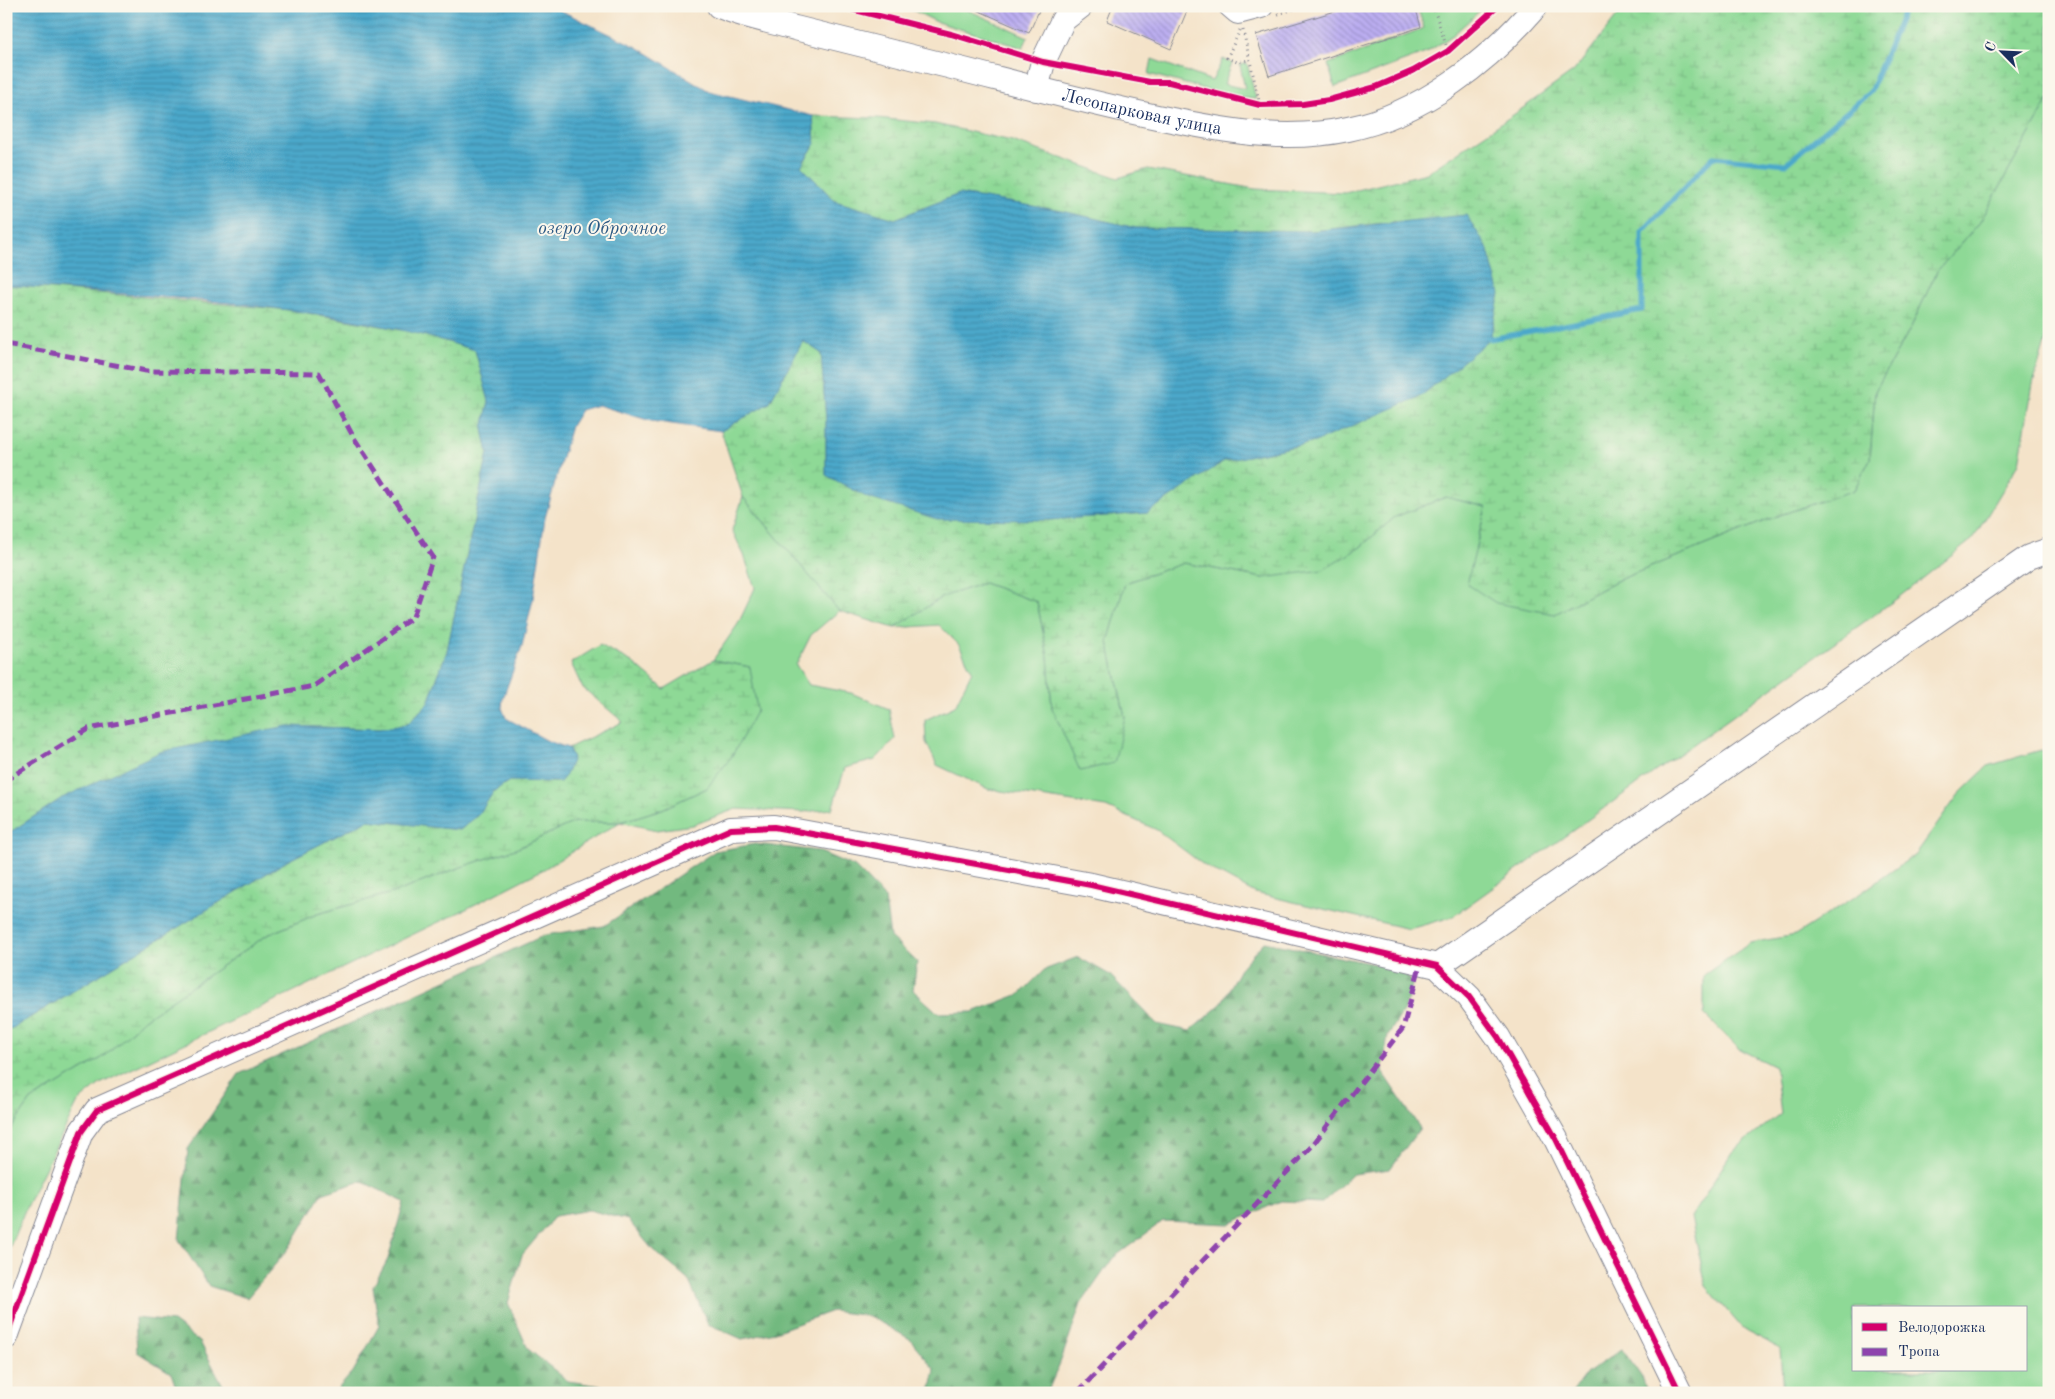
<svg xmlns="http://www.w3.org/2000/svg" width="2055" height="1399" font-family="'Old Standard TT',serif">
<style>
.green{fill:#8ed996;stroke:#54847a;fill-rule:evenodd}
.forest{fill:url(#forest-firs);stroke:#46746e}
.wetland{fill:url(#wetland-marsh);stroke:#54847a}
.water{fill:url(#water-rules);stroke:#346c94}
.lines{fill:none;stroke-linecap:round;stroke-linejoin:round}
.stream{stroke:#4ca8ca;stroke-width:5}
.building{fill:url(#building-back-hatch)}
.minor-casing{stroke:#888994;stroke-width:26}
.path{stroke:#888994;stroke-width:3;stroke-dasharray:1 4;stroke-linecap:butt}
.minor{stroke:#fff;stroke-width:24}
.quiet{stroke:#8e44ad;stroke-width:5;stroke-dasharray:10 5;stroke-linecap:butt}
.cycleway-casing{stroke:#fbf7ec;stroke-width:9}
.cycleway{stroke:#d6006c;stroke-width:6}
.labels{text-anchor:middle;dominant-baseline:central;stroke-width:4;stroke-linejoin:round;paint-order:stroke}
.street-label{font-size:18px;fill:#1b2f5e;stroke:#fbf7ec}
.water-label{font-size:19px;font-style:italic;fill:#2c5984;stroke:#fbf7ec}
</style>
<defs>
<pattern id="forest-firs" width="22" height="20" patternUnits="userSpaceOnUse" patternTransform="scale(1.25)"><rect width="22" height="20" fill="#72b97f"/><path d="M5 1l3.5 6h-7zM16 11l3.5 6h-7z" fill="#5d976b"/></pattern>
<pattern id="wetland-marsh" width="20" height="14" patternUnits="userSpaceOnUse" patternTransform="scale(1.25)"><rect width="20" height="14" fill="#8ed996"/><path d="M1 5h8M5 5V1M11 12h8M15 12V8" fill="none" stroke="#7abb84"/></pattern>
<pattern id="water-rules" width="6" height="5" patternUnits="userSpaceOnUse" patternTransform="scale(1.25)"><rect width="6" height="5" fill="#4ca8ca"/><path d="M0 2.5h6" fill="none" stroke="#3e89a7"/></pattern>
<pattern id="building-back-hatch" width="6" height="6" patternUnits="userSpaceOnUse" patternTransform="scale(1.25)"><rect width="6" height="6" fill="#bcaef1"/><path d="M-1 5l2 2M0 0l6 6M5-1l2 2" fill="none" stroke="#988ec6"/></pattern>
</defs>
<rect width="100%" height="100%" fill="#fbf7ec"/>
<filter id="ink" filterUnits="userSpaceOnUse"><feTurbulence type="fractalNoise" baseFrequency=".02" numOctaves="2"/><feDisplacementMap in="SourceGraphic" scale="10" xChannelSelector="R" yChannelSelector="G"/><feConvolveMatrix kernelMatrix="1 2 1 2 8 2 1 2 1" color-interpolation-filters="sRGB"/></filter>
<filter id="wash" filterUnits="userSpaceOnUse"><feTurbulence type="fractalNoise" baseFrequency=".0096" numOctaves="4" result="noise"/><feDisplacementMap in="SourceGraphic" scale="20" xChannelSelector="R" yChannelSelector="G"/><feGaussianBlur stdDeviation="1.12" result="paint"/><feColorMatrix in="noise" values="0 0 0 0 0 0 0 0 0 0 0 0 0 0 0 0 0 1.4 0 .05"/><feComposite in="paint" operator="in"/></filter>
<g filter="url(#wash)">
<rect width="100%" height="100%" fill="#f4e3c9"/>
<!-- green -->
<path class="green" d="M904 6H959L1028 37 1023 48 937 22Z
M1417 6H1485L1453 35 1426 53 1335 87 1328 64 1424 28Z
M1152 59 1212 81 1223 59 1232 63 1224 84 1245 89 1240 65 1247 63 1256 99 1238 98 1149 74Z
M2049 99V329L2033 384 2019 463 1973 539 1899 597 1452 917 1409 929 1255 893 1205 866 1157 830 1106 807 988 789 937 765 926 742 925 720 955 706 972 671 959 645 939 625 894 628 942 597 984 583 1037 602 1048 656 1052 708 1125 717 1108 642 1125 583 1184 563 1263 578 1359 548 1395 517 1446 497 1486 507 1475 550 1555 614 1616 581 1777 516 1854 490 1870 459 1875 391 1911 327 1937 271 1980 222Z
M743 497 839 611 811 635 796 665 809 685 851 693 889 709 895 739 875 760 845 768 832 809 803 812 736 809 693 825 657 830 620 822 544 869 466 909 100 1084 78 1102 27 1205 6 1256V1136L31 1100 105 1056 144 1019 267 935 317 914 399 891 461 867 518 848 574 822H620L662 809 707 788 750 667 713 660 738 624 755 588 744 555 732 530Z
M2041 750 2049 753V1393H1783L1780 1348 1743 1329 1706 1286 1691 1217 1732 1152 1781 1113 1775 1067 1739 1049 1704 1014V975L1750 943 1795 935 1858 895 1916 854 1959 794 1988 766ZM1854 1308H2026V1370H1854Z"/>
<!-- forest -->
<path class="forest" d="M755 844 818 851 855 867 885 898 890 937 917 962 913 990 938 1013 973 1012 1020 994 1044 970 1078 957 1110 975 1157 1024 1190 1031 1221 1004 1241 967 1264 942 1399 969 1413 982 1404 1010 1388 1035 1382 1072 1420 1128 1390 1169 1353 1174 1322 1203 1281 1201 1229 1224 1163 1221 1113 1258 1081 1304 1060 1363 1047 1393H930L935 1370 910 1339 869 1316 832 1311 775 1332 742 1339 708 1324 688 1279 653 1250 628 1220 589 1210 555 1216 522 1255 508 1303 528 1349 568 1381 628 1390 631 1393H334L353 1372 379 1326 373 1287 388 1259 404 1202 361 1181 322 1194 289 1248 247 1298 209 1286 179 1240 188 1149 239 1074 545 935 604 926 715 851Z
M135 1318 173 1322 200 1342 227 1393H178L171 1373 137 1352Z
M1622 1349 1643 1379 1647 1393H1572L1587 1373Z"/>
<!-- wetland -->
<path class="wetland" d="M1625 6H2049V99L1980 222 1937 271 1911 327 1875 391 1870 459 1854 490 1777 516 1616 581 1555 614 1496 603 1467 584 1486 507 1446 497 1395 517 1359 548 1323 570 1263 578 1184 563 1125 583 1108 642 1125 717 1114 763 1080 771 1052 708 1048 656 1037 602 984 583 942 597 894 628 839 611 743 497 721 431 769 403 803 341 821 353 826 420V475L1048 520 1147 513 1224 461 1315 442 1401 221 1312 231 1136 228 1062 211 959 194 895 219 835 201 801 166 815 144 813 116 877 118 935 124 1012 141 1118 178 1148 169 1255 189 1345 193 1427 173 1516 113 1574 71Z
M6 285 290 310 415 332 475 350 489 401 483 429 488 453 447 651 428 703 408 724 379 729 287 726 62 798 6 835Z
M600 645 632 662 664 689 713 660 750 667 757 710 732 756 707 788 662 809 620 822H574L518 848 461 867 399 891 317 914 267 935 144 1019 105 1056 31 1100 6 1136V1032L287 861 368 820 460 830 479 814 494 791 509 781 560 782 573 758 568 748 623 722 582 687 571 663Z"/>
<!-- water -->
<path class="water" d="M6 6H551L637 47 709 91 813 116 815 144 801 166 835 201 895 219 959 194 1062 211 1136 228 1312 231 1466 215 1487 247 1500 294 1490 339 1421 396 1315 442 1224 461 1147 513 1048 520 937 519 868 498 826 475V420L821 353 803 341 769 403 721 431 651 421 598 405 581 410 571 426 545 518 533 599 522 646 503 698 502 708 506 718 548 741 568 748 573 758 566 775 560 782 509 781 494 791 479 814 460 830 368 820 287 861 6 1032V835L62 798 160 752 287 726 379 729 408 724 428 703 447 651 488 453 483 429 489 401 475 350C324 302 163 298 6 285Z"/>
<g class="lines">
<!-- stream -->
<path class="stream" d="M1490 339 1642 310V232L1713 157 1786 164 1870 92 1906 6"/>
</g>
<g id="blocks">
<!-- building -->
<path class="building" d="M968 6H1041L1029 33Z
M1113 6H1189L1171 49 1107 21Z
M1352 6H1415L1421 27 1269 76 1256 35Z"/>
</g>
</g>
<g filter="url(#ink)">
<use href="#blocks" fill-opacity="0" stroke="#888994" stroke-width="1"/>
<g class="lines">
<!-- minor casing -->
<g class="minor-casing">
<g id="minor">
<path id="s1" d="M719 6C743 16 770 21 795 28 843 40 892 52 940 64 1012 82 1084 102 1157 117 1220 130 1284 143 1348 129 1422 114 1488 62 1536 6"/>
<path d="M1231 6 1238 12 1261 6"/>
<path d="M1036 89 1043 62 1063 20 1081 6"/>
<path d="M1437 966 2029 557 2049 550"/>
<path d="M6 1337 81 1132 97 1110 731 829 774 827 1091 885 1437 966 1469 997 1498 1037 1556 1139 1680 1393"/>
</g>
</g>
<!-- path -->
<path class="path" d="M1433 6 1448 51
M1278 14 1304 6
M1240 30 1227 58 1237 62 1250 60
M1243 30 1260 105"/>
<!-- minor -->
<use href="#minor" class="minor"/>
<!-- quiet -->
<path class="quiet" d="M6 344 146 371 319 373 354 438 433 557 413 617 314 686 88 729 6 780
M1077 1393 1311 1147 1403 1028 1421 962"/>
<!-- cycleway casing -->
<g class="cycleway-casing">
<path id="cycleway" d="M839 6 951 34 1043 62 1150 82H1169L1260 105 1303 104 1329 100 1376 87 1413 71 1448 51 1498 6
M6 1337 81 1132 97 1110 731 829 774 827 1091 885 1437 966 1469 997 1498 1037 1556 1139 1680 1393"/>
</g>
<!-- cycleway -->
<use href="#cycleway" class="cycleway"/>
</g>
</g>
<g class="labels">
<!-- street labels -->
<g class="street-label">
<text stroke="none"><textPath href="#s1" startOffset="436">Лесопарковая улица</textPath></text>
</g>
<!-- water labels -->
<g class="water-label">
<text x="602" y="229">озеро Оброчное</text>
</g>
</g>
<!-- margin -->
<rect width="2055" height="1399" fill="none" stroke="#fbf7ec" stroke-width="25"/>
<!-- legend -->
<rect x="1852" y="1306" width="175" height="65" fill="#fbf7ec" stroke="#a1a7b3"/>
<rect x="1862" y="1323" width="25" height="8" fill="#d6006c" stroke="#a1a7b3"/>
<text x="1898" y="1332" font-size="15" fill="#1b2f5e">Велодорожка</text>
<rect x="1862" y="1348" width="25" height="8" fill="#8e44ad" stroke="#a1a7b3"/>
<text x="1898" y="1356" font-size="15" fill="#1b2f5e">Тропа</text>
<!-- north arrow -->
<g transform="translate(2002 52) rotate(294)" stroke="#fbf7ec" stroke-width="4" paint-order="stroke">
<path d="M0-4L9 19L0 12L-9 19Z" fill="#1b2f5e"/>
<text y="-8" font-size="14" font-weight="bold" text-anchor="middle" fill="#1b2f5e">С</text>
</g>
</svg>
